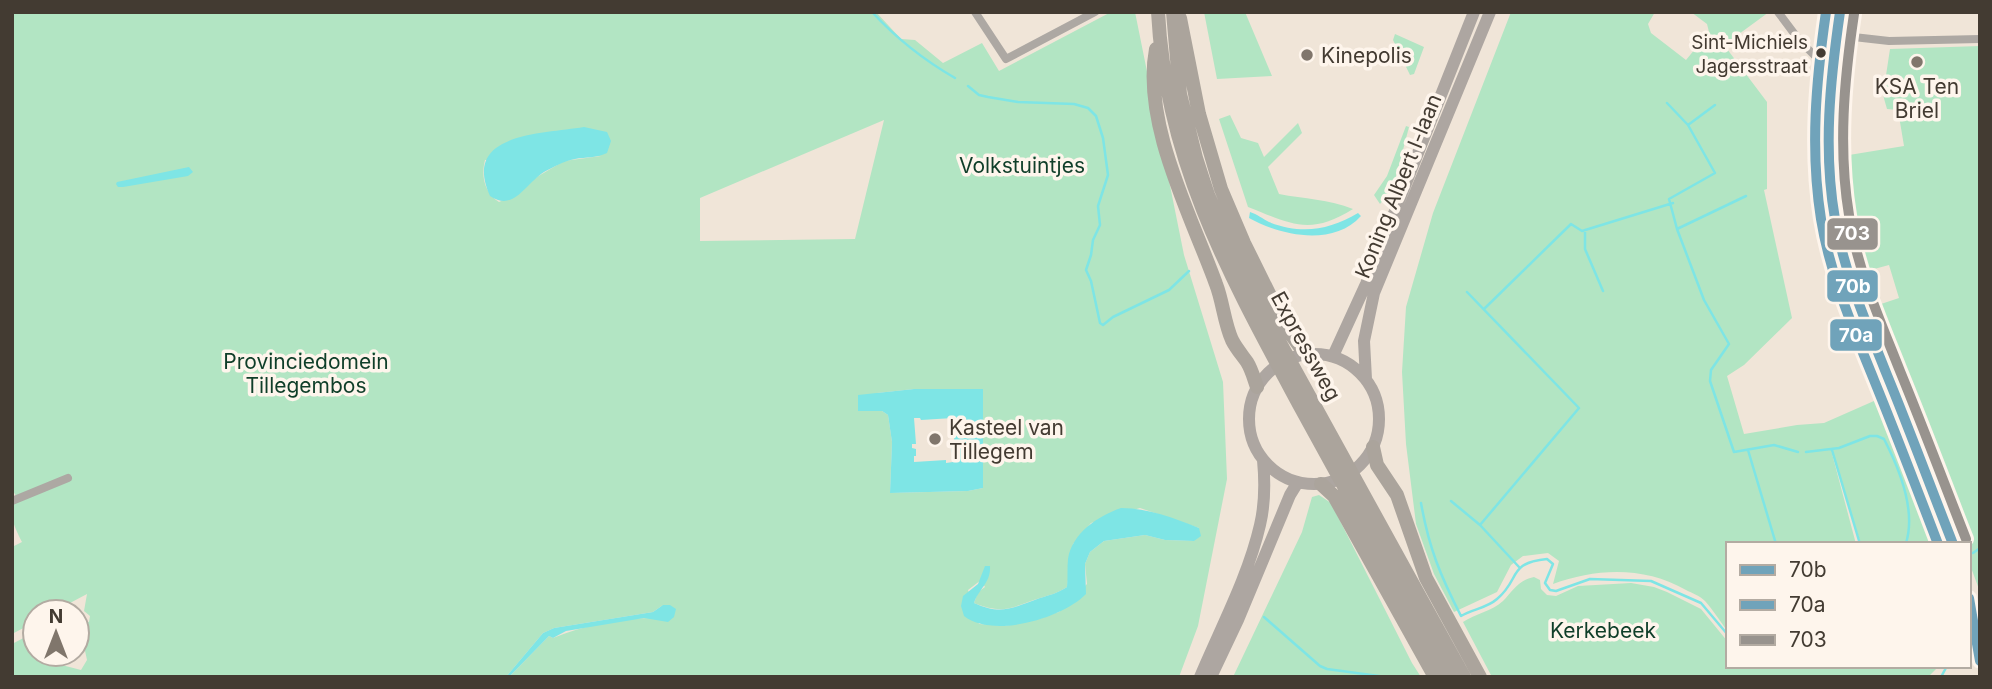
<svg xmlns="http://www.w3.org/2000/svg" width="1992" height="689" font-family="Inter,sans-serif">
<style>
.green{fill:#b2e5c3;fill-rule:evenodd}
.water{fill:#7ee5e5;fill-rule:evenodd}
.lines{fill:none;stroke-linecap:round;stroke-linejoin:round}
.stream{stroke:#7ee5e5;stroke-width:2.5}
.street{stroke:#ada8a3;stroke-width:8}
.secondary{stroke:#ada6a1;stroke-width:12}
.highway{stroke:#aba49c;stroke-width:14}
.bus-1-casing{stroke:#fef5ec;stroke-width:16}
.bus-2-casing{stroke:#fef5ec;stroke-width:16}
.bus-3-casing{stroke:#fef5ec;stroke-width:16}
.bus-1{stroke:#70a3ba;stroke-width:10}
.bus-2{stroke:#70a3ba;stroke-width:10}
.bus-3{stroke:#98938e;stroke-width:10}
.bus-dot{fill:#433b32;stroke:#fef5ec;stroke-width:2.5}
.poi-dot{fill:#80766c;stroke:#fef5ec;stroke-width:2.5}
.labels{text-anchor:middle;dominant-baseline:central;stroke-width:7;stroke-linejoin:round;paint-order:stroke}
.bus-label{font-size:19px;fill:#433b32;stroke:#fef5ec;text-anchor:end}
.poi-label{font-size:21px;fill:#433b32;stroke:#fef5ec;text-anchor:start}
.park-label{font-size:21px;fill:#0f3e29;stroke:#fef5ec}
.street-label{font-size:21px;fill:#433b32;stroke:#fef5ec}
.line-badge{stroke:#fef5ec;stroke-width:2.5}
.badge-label{font-size:19px;text-anchor:middle;font-weight:bold;fill:#fff}
</style>
<rect width="100%" height="100%" fill="#f0e5d8"/>
<!-- green -->
<path class="green" d="M12 12H876L901 39 915 40 943 63 982 43 999 71 1111 12H1135L1184 255 1223 382 1227 479 1198 626 1179 677H509L549 636 553 638C582 626 620 618 652 618L663 605 653 612 554 628 543 633 506 677H12V644L35 632V654H56L54 663 81 670 87 660 84 646 77 643 81 620 89 622 90 616 84 611 87 594 53 612H35V622L12 634V547L22 542C14 526 7 513 16 496L12 489ZM884 120 855 239 700 241V198ZM601 156 564 161 530 181 520 193 499 202C484 192 481 176 485 160ZM914 389H983V488L968 491 890 493 892 442 888 415 882 411 877 393ZM1140 508 1199 528 1194 541 1165 540 1145 535 1104 541 1090 552 1085 564 1087 584 1059 612 1006 626 979 624 968 590 981 580 985 587 978 592 974 603C1004 615 1012 607 1040 598 1050 595 1058 593 1067 587L1073 544 1091 523Z
M1204 12H1245L1272 76 1217 79Z
M1511 12H1655L1648 24 1651 33 1686 60 1709 32 1707 24 1691 12H1769L1724 45 1767 102V189L1764 190 1792 318 1744 365 1727 376 1744 434 1797 425 1824 423 1883 397 1938 544H1861L1831 450 1856 544H1728V632C1721 622 1713 610 1705 601 1700 596 1692 593 1686 590 1645 566 1596 568 1553 584L1559 561 1548 553 1523 556 1511 565 1497 592 1454 612 1434 574 1416 524 1406 444 1402 372 1406 307 1433 213Z
M1395 34 1424 47 1414 74 1410 75 1393 40Z
M1980 46V592L1969 562V544H1963L1902 393 1875 306 1899 298 1889 265 1863 272 1849 200 1843 156 1904 146 1898 110 1887 109 1883 95 1890 49Z
M1230 115 1241 138 1258 143 1264 157 1298 123 1302 133 1268 167 1279 194C1304 199 1329 199 1353 209 1310 236 1291 224 1248 207L1219 119Z
M1406 126 1409 127 1393 188 1380 204 1374 195 1387 176Z
M1319 495 1331 503 1412 663 1421 677H1233L1302 532 1312 497Z
M1534 577 1540 580 1541 589 1547 595 1556 596 1578 586 1631 583 1654 587 1667 592 1701 609 1728 642V666H1939L1928 677H1492L1463 622C1475 614 1492 611 1503 601 1513 591 1518 580 1534 577Z"/>
<!-- water -->
<path class="water" d="M584 127 607 132 611 141 607 153C597 158 586 157 575 159 563 161 554 167 544 172 524 185 514 212 490 196 461 132 543 134 584 127Z
M189 167 193 172 188 176 123 187H118L116 184 117 182Z
M1250 212C1257 214 1263 219 1269 222 1302 235 1329 230 1358 213L1361 216C1333 247 1281 236 1249 218Z
M914 389H983V488L968 491 890 493 892 442 888 415 882 411H858V395ZM914 418H920L921 420 953 418 951 434H954V446H951L953 462 946 463V460L914 462V456H916V449L912 448V444H916Z
M1121 508C1148 508 1174 518 1199 528L1201 536 1194 541 1165 540 1145 535 1104 541 1090 552 1085 564 1086 594C1063 618 993 639 964 616L961 606 963 596 978 584 985 566H990C991 583 979 588 974 603 1002 616 1014 607 1040 598 1050 595 1058 593 1067 587 1068 578 1067 568 1068 559 1072 533 1098 516 1121 508Z
M663 605H670L676 609 674 617 668 622 644 618 566 631 553 638 549 636 509 677H506L543 633 554 628 653 612Z"/>
<g class="lines">
<!-- stream -->
<path class="stream" d="M872 12C897 39 922 59 955 78
M968 86 979 95 988 97 1018 102 1074 104 1088 108 1096 116 1103 138 1108 175 1098 206 1100 225 1093 240 1091 255 1086 270 1091 281 1100 323 1103 325 1113 317 1169 290 1189 271
M1667 103 1688 125
M1715 105 1688 125 1715 173 1669 199 1677 229 1746 196
M1677 229 1704 300 1729 344 1711 370 1710 381 1734 452 1774 445 1798 452
M1585 230V249L1603 291
M1467 292 1579 408 1480 525
M1484 309 1571 224 1582 231 1673 203
M1748 450 1776 544
M1832 450 1860 544
M1806 452 1839 448 1870 436H1877L1884 439C1899 468 1916 511 1906 543
M1451 501 1480 525 1519 567
M1421 503C1429 548 1440 575 1461 616 1473 609 1487 608 1497 599 1521 579 1507 563 1547 559L1553 564 1545 583 1550 590 1556 591 1590 579 1651 581 1701 603 1728 635
M1973 553 1980 548
M1264 617 1320 666 1327 669 1386 677
M1941 677 1947 666"/>
<!-- street -->
<path class="street" d="M975 12 1006 59 1095 12
M1778 12 1799 40 1831 72
M1836 35 1889 41 1980 39
M12 501 68 478"/>
<!-- secondary -->
<path class="secondary" d="M1840 12C1829 81 1823 149 1835 219 1844 273 1866 324 1887 375 1909 431 1931 488 1953 544
M1249 419a65 65 0 1 1 130 0a65 65 0 1 1-130 0Z
M1333 356 1366 284 1474 12
M1366 379 1364 341 1374 293 1490 12
M1969 596 1980 663
M1200 677C1221 627 1248 577 1260 525 1265 504 1265 481 1263 460
M1211 677 1238 620 1290 495 1298 482"/>
<!-- highway -->
<path class="highway" d="M1158 12C1166 163 1231 278 1301 408 1350 498 1400 587 1450 677
M1173 12 1180 94 1196 158 1208 195 1258 303 1464 677
M1180 18 1199 114 1221 189 1244 243 1285 326 1305 354
M1156 49C1142 123 1191 215 1216 284 1223 302 1224 322 1232 340 1236 348 1242 355 1247 362 1252 370 1254 379 1257 387
M1373 447 1377 465 1397 495 1426 578 1480 677
M1321 484 1334 496 1435 677"/>
<!-- bus-1 casing -->
<g class="bus-1-casing">
<path id="bus-1" d="M1840 12C1830 81 1823 150 1835 219 1844 273 1867 324 1887 375 1910 431 1931 488 1953 544
M1969 598 1980 661"/>
</g>
<!-- bus-2 casing -->
<g class="bus-2-casing">
<path id="bus-2" d="M1826 12C1816 81 1810 150 1821 219 1830 275 1853 328 1874 380 1896 434 1917 489 1938 544"/>
</g>
<!-- bus-3 casing -->
<g class="bus-3-casing">
<path id="bus-3" d="M1854 14C1844 81 1838 148 1849 215 1857 269 1880 320 1900 371 1923 427 1944 483 1966 539"/>
</g>
<!-- bus-1 -->
<use href="#bus-1" class="bus-1"/>
<!-- bus-2 -->
<use href="#bus-2" class="bus-2"/>
<!-- bus-3 -->
<use href="#bus-3" class="bus-3"/>
</g>
<!-- markers -->
<circle class="bus-dot" cx="1821" cy="53" r="6"/>
<g class="poi-dot">
<circle cx="1307" cy="55" r="7"/>
<circle cx="1917" cy="62" r="7"/>
<circle cx="935" cy="439" r="7"/>
</g>
<g class="labels">
<!-- bus labels -->
<g class="bus-label">
<text x="1808" y="42">Sint-Michiels<tspan x="1808" dy="24">Jagersstraat</tspan></text>
</g>
<!-- poi labels -->
<g class="poi-label">
<text x="1321" y="55">Kinepolis</text>
<text x="1917" y="86" text-anchor="middle">KSA Ten<tspan x="1917" dy="24">Briel</tspan></text>
<text x="949" y="427">Kasteel van<tspan x="949" dy="24">Tillegem</tspan></text>
</g>
<!-- park labels -->
<g class="park-label">
<text x="1022" y="165">Volkstuintjes</text>
<text x="306" y="361">Provinciedomein<tspan x="306" dy="24">Tillegembos</tspan></text>
<text x="1603" y="630">Kerkebeek</text>
</g>
<!-- street labels -->
<g class="street-label">
<text transform="translate(1398 186) rotate(-68)">Koning Albert I-laan</text>
<text transform="translate(1306 346) rotate(61)">Expressweg</text>
</g>
</g>
<g class="line-badge">
<rect x="1826" y="217" width="53" height="34" rx="7" fill="#98938e"/>
<rect x="1826" y="269" width="53" height="34" rx="7" fill="#70a3ba"/>
<rect x="1829" y="318" width="54" height="34" rx="7" fill="#70a3ba"/>
</g>
<g class="badge-label">
<text x="1852" y="240">703</text>
<text x="1853" y="293">70b</text>
<text x="1856" y="342">70a</text>
</g>
<!-- border -->
<rect width="1992" height="689" fill="none" stroke="#433b32" stroke-width="28"/>
<!-- legend -->
<rect x="1726" y="542" width="245" height="126" fill="#fef5ec" stroke="#b3aba2" stroke-width="2"/>
<rect x="1740" y="565" width="35" height="10" fill="#70a3ba" stroke="#b3aba2" stroke-width="2"/>
<text x="1789" y="577" font-size="21" fill="#433b32">70b</text>
<rect x="1740" y="600" width="35" height="10" fill="#70a3ba" stroke="#b3aba2" stroke-width="2"/>
<text x="1789" y="612" font-size="21" fill="#433b32">70a</text>
<rect x="1740" y="635" width="35" height="10" fill="#98938e" stroke="#b3aba2" stroke-width="2"/>
<text x="1789" y="647" font-size="21" fill="#433b32">703</text>
<!-- north arrow -->
<g transform="translate(56 633)"><circle r="33" fill="#fef5ec" stroke="#b3aba2" stroke-width="2"/>
<path d="M0-5L12 26L0 18L-12 26Z" fill="#80766c"/>
<text y="-10" font-size="19" font-weight="bold" text-anchor="middle" fill="#433b32">N</text>
</g>
</svg>
